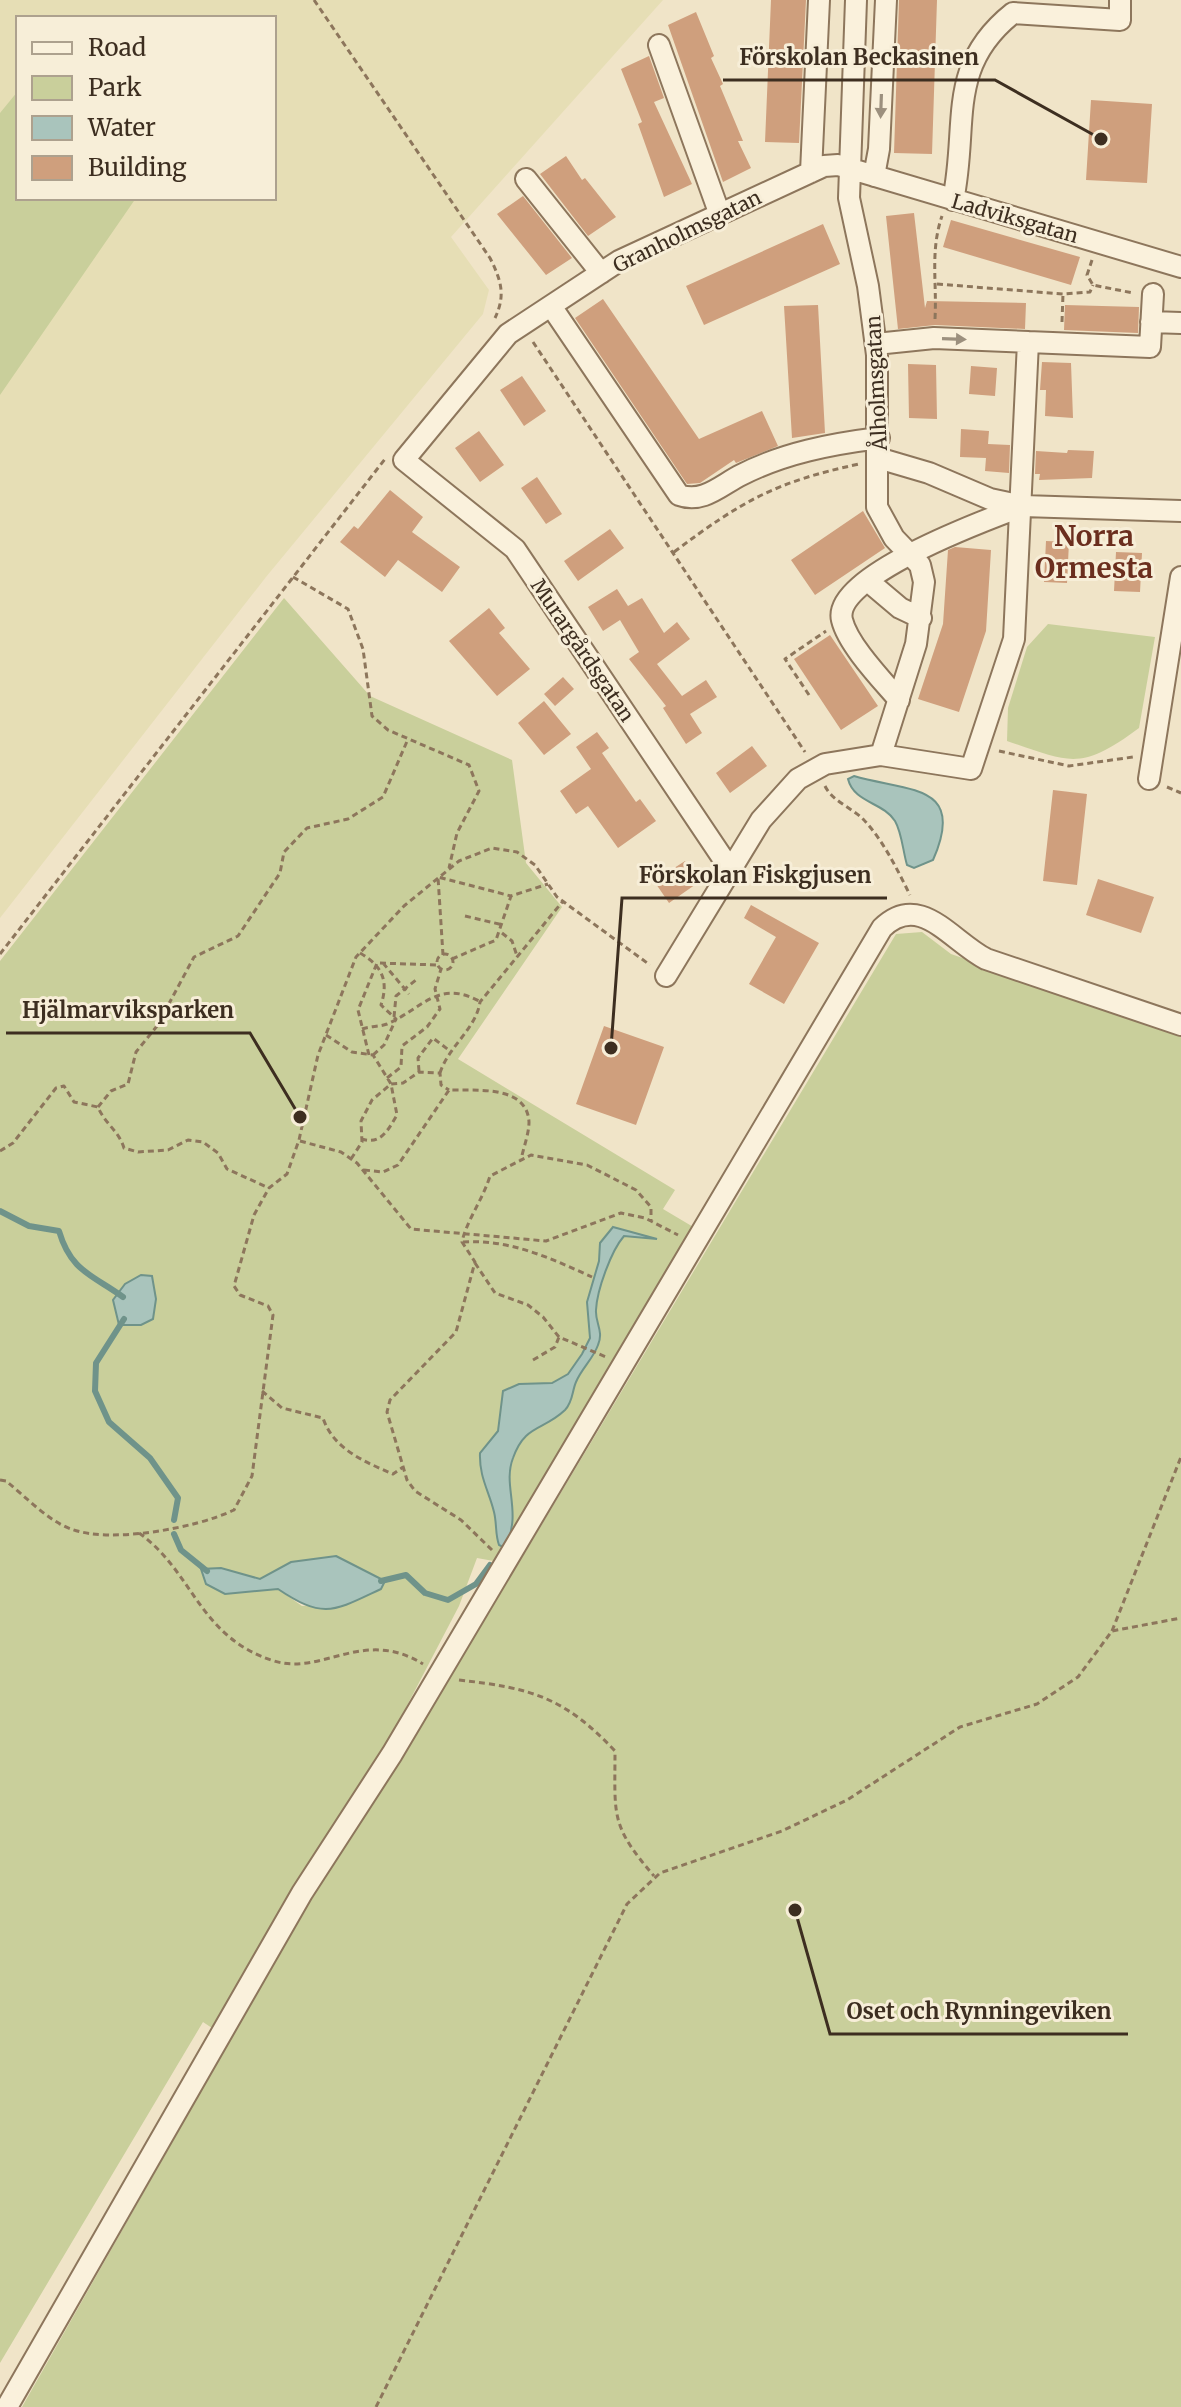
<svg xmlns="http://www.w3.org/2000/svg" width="1181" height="2407" font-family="Merriweather,serif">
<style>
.farmland{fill:#e6deb5;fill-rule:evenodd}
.green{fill:#c9cf9b;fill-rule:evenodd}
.water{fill:#a9c4bc;stroke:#6f938a;stroke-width:2}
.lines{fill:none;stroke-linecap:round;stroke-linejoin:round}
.stream{stroke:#6f938a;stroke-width:6}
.building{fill:#cf9f7d}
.minor-casing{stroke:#8d765c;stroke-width:24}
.path{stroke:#8d765c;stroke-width:3;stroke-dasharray:6 4;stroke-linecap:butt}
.minor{stroke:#faf1dc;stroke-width:20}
.oneway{fill:#9c907e}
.labels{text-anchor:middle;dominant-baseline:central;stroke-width:6;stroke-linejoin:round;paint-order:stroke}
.street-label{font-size:20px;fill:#3d2e20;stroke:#f7eed8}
.district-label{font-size:28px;font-weight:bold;fill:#6b2e1e;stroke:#f7eed8}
.leader{fill:none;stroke:#3d2e20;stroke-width:3}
.callout-dot{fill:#3d2e20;stroke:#f7eed8;stroke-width:3}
.callout-label{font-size:22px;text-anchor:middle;font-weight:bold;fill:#3d2e20;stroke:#f7eed8;stroke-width:6;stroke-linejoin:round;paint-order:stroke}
</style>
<rect width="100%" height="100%" fill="#f0e4c8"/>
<!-- farmland -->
<path class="farmland" d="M0 0H663L451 237 489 290 483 314 266 577 0 918ZM18 18H274V198H18Z"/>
<!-- green -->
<path class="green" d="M18 91V198H136L0 395V113Z
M284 598 370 696 512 760 526 863 562 907 458 1059 675 1190 663 1209 695 1228 499 1562 477 1558 459 1606 377 1763 391 1776 896 934 922 932 951 954 1181 1035V2407H22L230 2040 203 2022 0 2363V961ZM221 1568 260 1579 385 1582 381 1589 350 1603 302 1606 278 1589 262 1590 201 1570Z
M1048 624 1155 637 1139 728C1081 771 1071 763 1007 741L1008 708 1027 647Z"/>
<!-- water -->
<path class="water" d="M854 776C908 792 967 783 933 860L914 868 907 865C903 852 902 833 895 821 883 802 854 803 848 779Z
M613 1227 657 1239 624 1236C611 1251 597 1290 596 1310 595 1323 604 1331 598 1345 593 1359 582 1368 576 1382 572 1391 573 1402 565 1410 543 1431 525 1424 513 1458 502 1487 523 1511 505 1548L499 1545C495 1534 497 1524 494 1512 489 1491 479 1477 480 1453L498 1431 503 1391 519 1384 552 1383 568 1374 582 1354 590 1338 587 1302 599 1261 600 1243Z
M141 1275 152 1276 156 1299 153 1319 141 1325H119L113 1300 125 1284Z
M336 1556 385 1581 381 1589C334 1611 324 1620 278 1589L225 1594 206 1584 201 1569 221 1568 260 1579 291 1562Z"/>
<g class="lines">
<!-- stream -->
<path class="stream" d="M0 1211 29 1226 59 1231C71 1272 93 1275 123 1297
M124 1319 96 1363 95 1391 109 1422 150 1458 178 1498 174 1520
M174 1534 181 1550 207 1571
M381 1581 406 1575 425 1593 448 1600 476 1584 490 1565"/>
</g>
<!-- building -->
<path class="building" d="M771 0H806L799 143 765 142Z
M899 0H937L932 154 894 153Z
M696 12 714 56 711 58 723 84 720 86 743 141H738L751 168 723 182 668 25Z
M649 56 664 98 654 102 692 184 664 197 638 124 642 122 621 69Z
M1091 100 1152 104 1147 183 1086 180Z
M566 156 582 180 585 178 616 217 588 236 540 174Z
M523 196 572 258 546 275 497 214Z
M914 213 925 308 927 301 1026 303 1025 329 935 325 898 329 886 216Z
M951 220 1080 257 1071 285 943 247Z
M823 224 840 264 704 325 686 286Z
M603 299 699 439 762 411 778 446 736 463 734 460 700 483 687 484 575 318Z
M818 305 825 433 792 438 784 306Z
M1065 305 1139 307 1138 333 1064 330Z
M1042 362 1071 363 1073 418 1045 416 1046 390H1040Z
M908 364 936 365 937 419 909 418Z
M971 366 997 368 995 396 969 394Z
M522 376 546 411 524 426 500 390Z
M961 429 989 431 988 444 1010 445 1009 473 985 471 986 458 960 457Z
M479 431 504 465 480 482 455 448Z
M1068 450 1094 451 1092 478 1039 480 1040 474H1035L1036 451 1067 453Z
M537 477 562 514 546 524 521 488Z
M390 490 423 517 412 532 460 567 442 592 398 560 385 577 340 542 354 526 358 529Z
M863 511 885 548 815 595 791 560Z
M610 529 624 548 578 581 564 561Z
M1046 541 1069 542 1067 583 1044 582Z
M955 547 991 550 986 631 959 712 918 699 943 624 948 550Z
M1116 552 1142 553 1140 592 1114 591Z
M617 589 628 606 642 598 664 633 677 622 690 639 657 664 682 696 706 680 717 697 690 714 702 733 686 744 663 708 666 706 629 659 639 652 620 620 603 631 588 607Z
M489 608 505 628 499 633 530 669 497 696 449 641Z
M830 635 878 706 841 730 794 659Z
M563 677 574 689 555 706 544 694Z
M544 701 571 734 544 755 518 723Z
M597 732 609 748 602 753 636 802 640 799 656 821 618 848 588 806 576 814 560 791 591 769 576 747Z
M752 746 767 766 730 793 716 773Z
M1053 790 1087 794 1077 885 1043 881Z
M685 861 699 882 669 903 654 881Z
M1098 879 1154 897 1141 933 1086 915Z
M751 905 819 943 784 1004 749 984 776 937 744 918Z
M604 1026 664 1047 636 1125 576 1104Z"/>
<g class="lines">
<!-- minor casing -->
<g class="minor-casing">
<path id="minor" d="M856 0 849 198 868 286 877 355V507L894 538 920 565 924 582 916 644 881 755
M659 45 720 215
M811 172 819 0
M874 176 879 149 886 0
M526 179 601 273
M953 200C969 125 945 67 1013 13L1120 20V0
M551 306 679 495C703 504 721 485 741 475 784 453 831 444 879 438
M1151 322 1181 323
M876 344 934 338 1150 347 1153 294
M878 458 929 473 990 499 1023 506 1181 511
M868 581 900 608 921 618
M899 700C882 680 848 645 842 620 831 576 991 518 1023 506
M1149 779 1181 577
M730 869 515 549 404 460 508 334 619 261 824 166 838 165 1181 267
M666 976 761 820 798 779 825 764 881 755 971 769 1014 639 1028 342
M7 2407 302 1893 392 1754 882 928C920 891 951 941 986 959L1181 1025"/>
</g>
<!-- path -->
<path class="path" d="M314 0 490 258C501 280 506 295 495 318
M1092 260 1087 275 1093 285 1133 293
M937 284 1063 294 1090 292 1093 285
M935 319C937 282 930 251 942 216
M1062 322 1063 294
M533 342 805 752
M674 552C742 501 775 482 859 464
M293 577 348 609 363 649 372 716 388 730 469 765 479 791 457 833 449 868
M809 695 785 659 826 631
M999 751 1069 766 1133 757
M825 786C832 801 852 808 863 819 883 840 897 869 910 895
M1167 787 1181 793
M465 916 503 925
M502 933 512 941 517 956
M360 953C382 966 389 980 381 1005L396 1019 384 1045 373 1055
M0 954 385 459
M437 962a8 8 0 1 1 16 0a8 8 0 1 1-16 0Z
M443 955 438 877 511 896
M452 959 496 940 511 896 548 884
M383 963 409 994
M394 1017 396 996 416 980
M362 1029C370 1026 379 1027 387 1024 422 1009 438 979 479 1001
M326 1035 352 1052 373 1055 391 1084 397 1115C388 1130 381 1145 362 1139
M369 1055 358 1010 377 963 438 965
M419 1071 418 1058 433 1038 450 1051
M440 1073C448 1047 476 1029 480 1002L563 901
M387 1078 401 1067 402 1046 427 1027 440 1009 435 989 441 969
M98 1107 111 1091 128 1084 136 1052 157 1026 194 957 238 936 280 873 284 852 307 828 348 819 383 797 408 739
M300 1141 341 1152 357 1163 411 1229 546 1241 621 1213 645 1218 678 1235
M0 1151 13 1143 56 1088 64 1086 74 1102 98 1107C105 1124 119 1131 124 1148L138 1152 168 1150 188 1140 203 1142 218 1153 227 1169 269 1188
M351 1159 362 1142 361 1121 372 1100 391 1084 403 1083 419 1072 440 1073 441 1085 449 1090
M364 1170 383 1172 398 1165 449 1090C474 1091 527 1084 529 1122 529 1134 523 1149 521 1160
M463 1242C510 1239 550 1258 592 1277
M475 1263 495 1293 528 1305 543 1317 559 1337 606 1357
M533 1360 555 1347 559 1337
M262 1391 282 1408 323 1418C333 1449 365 1462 393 1474L403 1467
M0 1480 6 1481C25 1496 48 1521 71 1529 111 1544 196 1528 234 1510L252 1476 273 1315 268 1306 240 1295 234 1286 254 1215 269 1188 287 1174 299 1140 318 1055 356 957 404 906 459 861 492 848 517 852 535 865 557 897 650 965
M139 1533C194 1572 198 1637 274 1661 323 1676 363 1627 423 1664
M492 1550 461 1520 415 1491 407 1480 387 1412 390 1400 456 1332 475 1262 462 1242C466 1222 483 1199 490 1176L531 1155 587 1165 636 1190 651 1207V1221
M1112 1631 1181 1457
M459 1680C531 1688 564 1697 615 1751 615 1816 610 1825 654 1876
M376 2407 627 1904 660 1873 782 1831 847 1800 960 1727 1037 1704 1078 1677 1112 1631 1181 1618"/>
<!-- minor -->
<use href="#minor" class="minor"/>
</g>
<!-- one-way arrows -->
<defs><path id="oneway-solid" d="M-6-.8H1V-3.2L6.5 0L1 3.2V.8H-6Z" transform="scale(2)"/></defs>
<g class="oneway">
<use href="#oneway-solid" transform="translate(881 106) rotate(92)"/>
<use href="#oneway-solid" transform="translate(954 339) rotate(2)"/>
</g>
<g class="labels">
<!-- street labels -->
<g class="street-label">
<text transform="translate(1015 218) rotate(16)">Ladviksgatan</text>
<text transform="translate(687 231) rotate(-26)">Granholmsgatan</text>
<text transform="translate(876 383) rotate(-93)">Ålholmsgatan</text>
<text transform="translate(583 650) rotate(56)">Murargårdsgatan</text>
</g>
<!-- district labels -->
<g class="district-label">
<text x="1094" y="536">Norra<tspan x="1094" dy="32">Ormesta</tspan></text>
</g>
</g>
<!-- callouts -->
<path class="leader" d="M1101 139L995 80H723M611 1048L622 898H887M300 1117L250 1033H6M795 1910L830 2034H1128"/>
<g class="callout-dot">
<circle cx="1101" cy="139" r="8"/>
<circle cx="611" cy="1048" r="8"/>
<circle cx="300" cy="1117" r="8"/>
<circle cx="795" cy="1910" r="8"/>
</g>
<g class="callout-label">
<text x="859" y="65">Förskolan Beckasinen</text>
<text x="755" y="883">Förskolan Fiskgjusen</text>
<text x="128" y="1018">Hjälmarviksparken</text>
<text x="979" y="2019">Oset och Rynningeviken</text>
</g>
<!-- legend -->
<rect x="16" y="16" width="260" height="184" fill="#f7eed8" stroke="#ada18e" stroke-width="2"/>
<rect x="32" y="42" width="40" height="12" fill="#faf1dc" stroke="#ada18e" stroke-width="2"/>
<text x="88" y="56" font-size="24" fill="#3d2e20">Road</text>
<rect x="32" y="76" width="40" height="24" fill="#c9cf9b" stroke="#ada18e" stroke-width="2"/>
<text x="88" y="96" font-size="24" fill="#3d2e20">Park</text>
<rect x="32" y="116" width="40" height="24" fill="#a9c4bc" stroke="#ada18e" stroke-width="2"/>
<text x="88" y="136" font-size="24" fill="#3d2e20">Water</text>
<rect x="32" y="156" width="40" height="24" fill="#cf9f7d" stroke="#ada18e" stroke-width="2"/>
<text x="88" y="176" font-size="24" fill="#3d2e20">Building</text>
</svg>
